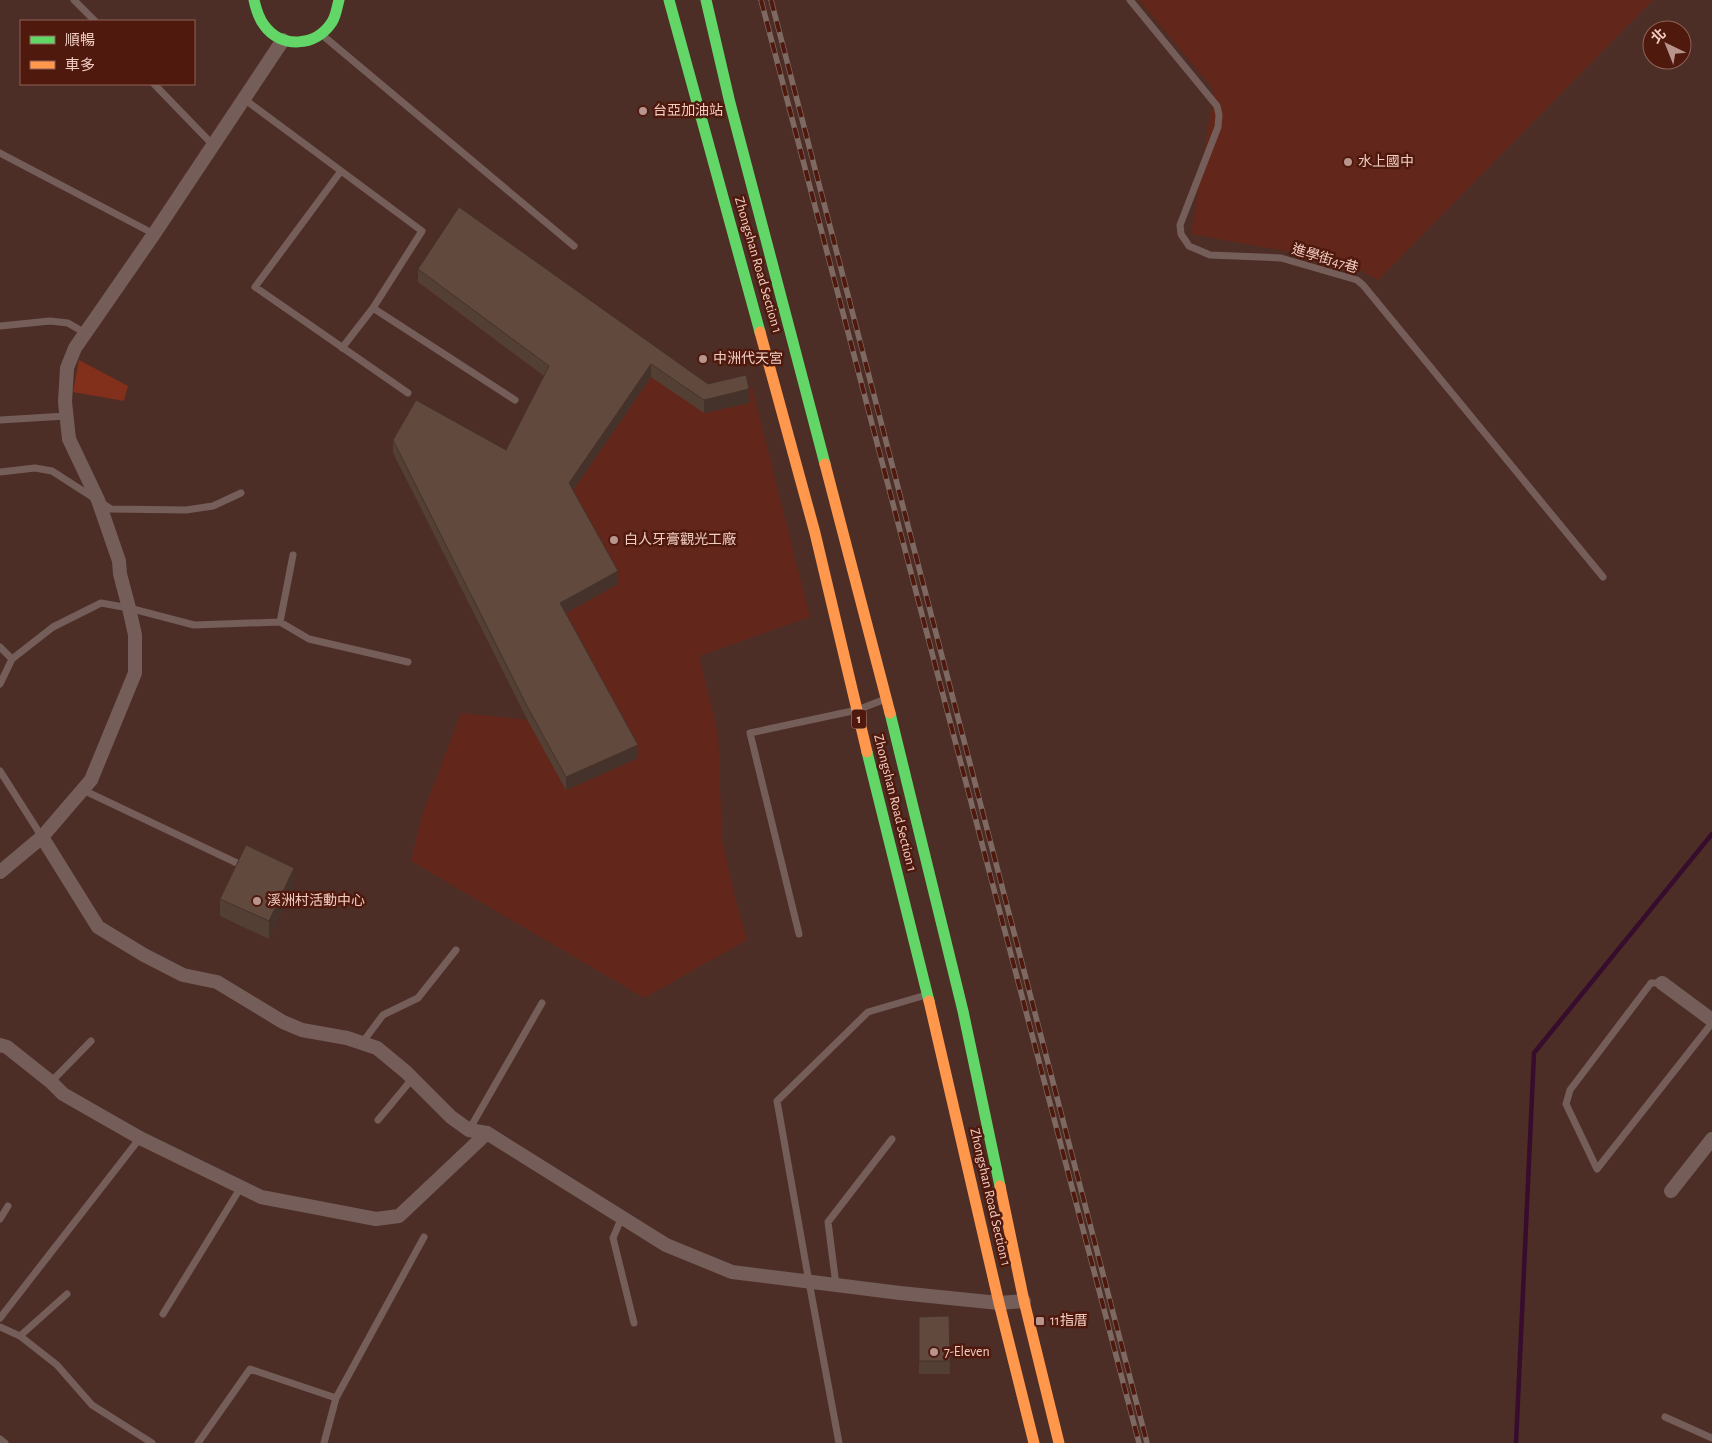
<svg xmlns="http://www.w3.org/2000/svg" width="1712" height="1443" font-family="'Alegreya Sans','Noto Sans TC',sans-serif">
<style>
.built{fill:#62271a}
.park{fill:#822f1c}
.lines{fill:none;stroke-linecap:round;stroke-linejoin:round}
.stream{stroke:#370c2d;stroke-width:4.5}
.lane{stroke:#755e59;stroke-width:7}
.street{stroke:#755e59;stroke-width:14}
.fast{stroke:#63d668;stroke-width:11}
.slow{stroke:#ff974d;stroke-width:11}
.rail-casing{stroke:#7e6862;stroke-width:5.5}
.rail{stroke:#4f190d;stroke-width:4;stroke-dasharray:11;stroke-linecap:butt}
.wall{fill:#543f35}
.shaded-wall{fill:#45332b}
.building{fill:#62493e;stroke:#45332b}
.poi-dot{fill:#b7958c;stroke:#4f190d;stroke-width:2}
.labels{text-anchor:middle;dominant-baseline:central;stroke-width:5;stroke-linejoin:round;paint-order:stroke}
.shield{fill:#4f190d;stroke:#c0968c;stroke-width:1}
.shield-label{font-size:12px;font-weight:bold;fill:#f0ccc3}
.poi-label{font-size:14px;fill:#f0ccc3;stroke:#4f190d;text-anchor:start}
.street-label{font-size:14px;fill:#f0ccc3;stroke:#4f190d}
</style>
<rect width="100%" height="100%" fill="#4c2e26"/>
<!-- built -->
<path class="built" d="M1139 0H1653L1378 280 1345 262 1191 234 1214 90Z
M418 282 708 397 752 387 810 617 699 656 718 733 722 840 735 897 747 940 644 998 411 861 421 818 461 713 528 720 393 453 506 463 549 379Z"/>
<!-- park -->
<path class="park" d="M79 360 128 386 124 401 73 392Z"/>
<g class="lines">
<!-- stream -->
<path class="stream" d="M1516 1443 1534 1053 1712 834"/>
<!-- lane -->
<path class="lane" d="M74 0 95 21
M1130 0 1217 106 1219 115 1218 127 1180 225 1181 234 1189 246 1210 255 1281 258 1357 280 1363 285 1603 577
M321 34 574 246
M154 84 213 145
M244 99 422 231 373 308 515 400
M0 153 154 234
M341 171 255 287 408 393
M0 326 50 321 68 323 85 333
M342 348 373 308
M0 420 66 416
M0 472 35 468 52 471 111 509 186 510 213 506 241 493
M280 622 293 555
M0 647 12 659
M0 684 12 659 53 627 101 603 129 608 194 625 280 622 309 639 408 662
M0 771 42 837
M83 790 239 864
M799 934 750 733 857 710 883 700
M1662 983H1651L1570 1090 1566 1104 1597 1169 1712 1023
M362 1043 383 1015 418 998 456 950
M51 1082 91 1041
M378 1120 412 1079
M469 1130 542 1003
M0 1219 8 1206
M621 1219 613 1238 634 1323
M836 1285 828 1222 892 1139
M163 1314 241 1187
M0 1318 140 1138
M0 1327 20 1336 57 1365 92 1405 152 1443
M20 1336 67 1294
M1665 1417 1712 1438
M0 1439 5 1443
M198 1443 250 1369 336 1398
M324 1443 336 1398 424 1237
M839 1443 809 1282 777 1101 868 1012 926 995"/>
<!-- street -->
<path class="street" d="M42 837 98 927 144 955 183 975 217 982 283 1022 302 1030 347 1038 377 1048 406 1072 451 1117 469 1130 487 1133 666 1245 732 1272 900 1293 999 1303 1024 1301
M0 872 42 837 91 780 135 673V635L129 608 120 574 119 561 98 500 69 439 65 402 67 368 75 348 154 234 283 40
M1662 983 1712 1020
M0 1045 7 1047 51 1082 63 1094 140 1138 261 1197 376 1219 399 1216 487 1133
M1671 1191 1712 1139"/>
<!-- fast -->
<path class="fast" d="M254 0C256 9 258 17 264 25 281 49 316 47 332 22 336 16 337 7 339 0
M669 0 760 332
M706 0 730 103 825 464
M890 713 963 1011 1000 1186
M867 752 929 1001"/>
<!-- slow -->
<path class="slow" d="M760 332 815 533 867 752
M825 464 890 713
M929 1001 999 1303 1034 1443
M1000 1186 1024 1301 1059 1443"/>
<!-- rail casing -->
<g class="rail-casing">
<path id="rail" d="M761 0 1139 1443
M771 0 1147 1443"/>
</g>
<!-- rail -->
<use href="#rail" class="rail"/>
</g>
<!-- wall -->
<path class="wall" d="M418 269 708 384 749 403 704 413 651 377 573 490 618 584 566 613 638 758 566 790 528 721 393 453V440L506 450 544 376 418 282Z
M294 885 269 939 220 916V899Z
M949 1316 950 1374H919V1317Z"/>
<!-- shaded-wall -->
<path class="shaded-wall" d="M651 364V377L569 496V483Z
M749 389V403L704 413V400Z
M618 571V584L560 616V603Z
M638 745V758L566 790V777Z
M294 868V885L269 939V921Z"/>
<!-- building -->
<path class="building" d="M459 207 708 384 746 375 749 389 704 400 651 364 569 483 618 571 560 603 638 745 566 777 528 708 393 440 416 400 506 450 549 366 418 269Z
M246 845 294 868 269 921 220 899Z
M949 1316 950 1361H919V1317Z"/>
<!-- markers -->
<g class="poi-dot">
<circle cx="643" cy="111" r="5"/>
<circle cx="1348" cy="162" r="5"/>
<circle cx="703" cy="359" r="5"/>
<circle cx="614" cy="540" r="5"/>
<circle cx="257" cy="901" r="5"/>
<rect x="1035" y="1316" width="10" height="10" rx="2.5"/>
<circle cx="934" cy="1352" r="5"/>
</g>
<g class="labels">
<!-- shield labels -->
<rect class="shield" x="851.5" y="709.5" width="15" height="19" rx="4"/>
<g class="shield-label">
<text x="859" y="719">1</text>
</g>
<!-- poi labels -->
<g class="poi-label">
<text x="653" y="111">台亞加油站</text>
<text x="1358" y="162">水上國中</text>
<text x="713" y="359">中洲代天宮</text>
<text x="624" y="540">白人牙膏觀光工廠</text>
<text x="267" y="901">溪洲村活動中心</text>
<text x="1050" y="1321">11指厝</text>
<text x="944" y="1352">7-Eleven</text>
</g>
<!-- street labels -->
<g class="street-label">
<text transform="translate(1325 259) rotate(17)">進學街47巷</text>
<text transform="translate(758 265) rotate(74)">Zhongshan Road Section 1</text>
<text transform="translate(895 803) rotate(76)">Zhongshan Road Section 1</text>
<text transform="translate(990 1197) rotate(77)">Zhongshan Road Section 1</text>
</g>
</g>
<!-- legend -->
<rect x="20" y="20" width="175" height="65" fill="#4f190d" stroke="#8f6156"/>
<rect x="30" y="36" width="25" height="8" fill="#63d668" stroke="#8f6156"/>
<text x="65" y="45" font-size="15" fill="#f0ccc3">順暢</text>
<rect x="30" y="61" width="25" height="8" fill="#ff974d" stroke="#8f6156"/>
<text x="65" y="70" font-size="15" fill="#f0ccc3">車多</text>
<!-- north arrow -->
<g transform="translate(1667 45) rotate(317)"><circle r="24" fill="#4f190d" stroke="#8f6156"/>
<path d="M0-4L9 19L0 12L-9 19Z" fill="#b7958c"/>
<text y="-8" font-size="14" font-weight="bold" text-anchor="middle" fill="#f0ccc3">北</text>
</g>
</svg>
